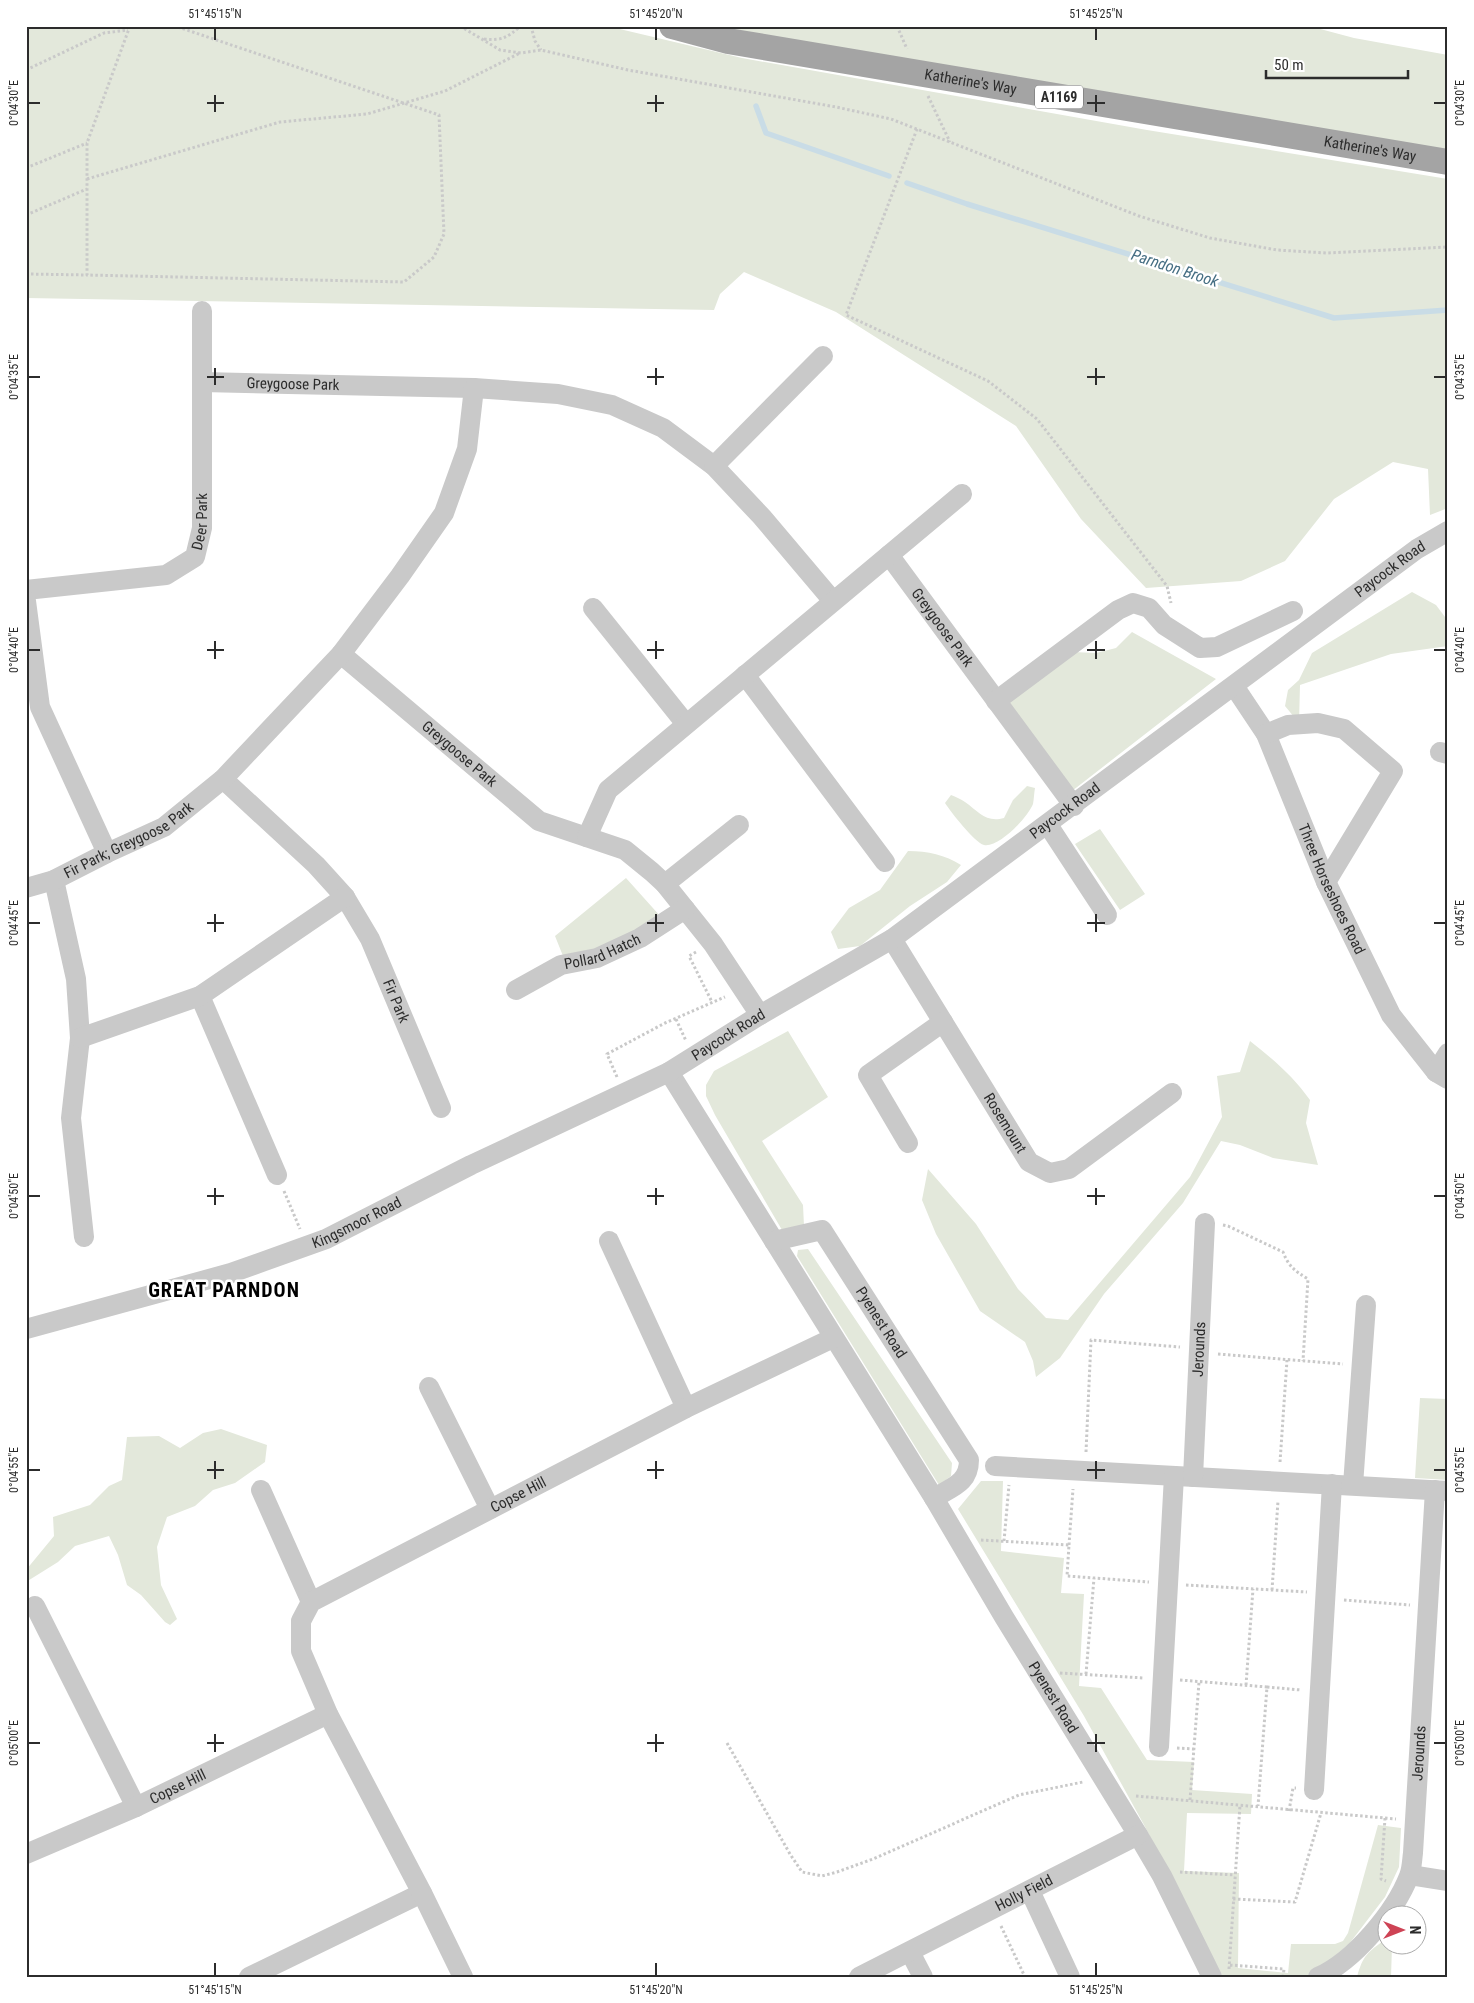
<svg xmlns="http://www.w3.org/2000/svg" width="1474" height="2003" font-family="'Roboto Condensed',sans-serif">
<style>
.green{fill:#e3e8db}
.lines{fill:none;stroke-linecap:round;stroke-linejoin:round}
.stream{stroke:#c9dce6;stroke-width:5.5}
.path{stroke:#c9c9c9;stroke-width:3;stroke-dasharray:2.5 2.5;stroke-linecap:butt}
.minor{stroke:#c9c9c9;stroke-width:20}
.major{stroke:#a4a4a4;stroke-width:26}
.ticks{fill:none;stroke:#2c2c2c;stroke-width:2}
.labels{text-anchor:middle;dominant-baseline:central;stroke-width:5;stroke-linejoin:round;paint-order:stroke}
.shield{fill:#fff;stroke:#6b6b6b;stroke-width:1}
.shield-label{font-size:14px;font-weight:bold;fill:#2c2c2c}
.street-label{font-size:15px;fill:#2c2c2c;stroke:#fff}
.water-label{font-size:16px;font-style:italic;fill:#456e83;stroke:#fff}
.district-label{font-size:20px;font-weight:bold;letter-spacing:1px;fill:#000;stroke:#fff}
.neatline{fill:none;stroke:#2c2c2c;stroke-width:2}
.ticks-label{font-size:12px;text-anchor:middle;fill:#2c2c2c}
</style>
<rect width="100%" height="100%" fill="#fff"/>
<!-- green -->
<path class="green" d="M26 26H607L742 58 1147 130 1448 179V508L1430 515 1428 469 1393 462 1334 499 1285 561 1241 581 1146 588 1081 519 1016 426 836 312 744 272 720 294 714 310 26 298Z
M708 26H1309L1354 38 1448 55V155Z
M1412 592 1436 605 1448 621V646L1391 654 1300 685 1299 723 1285 706 1288 690 1299 680 1312 653Z
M1132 632 1216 679 1072 791 1009 702 1073 652 1096 653 1116 648Z
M1027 786 1035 788C1034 793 1034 799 1033 804 1028 817 999 848 984 845 974 842 951 812 945 803L951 795C956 797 961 799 965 802 979 812 986 823 1004 818L1013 800Z
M1100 829 1145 894 1120 910 1075 844Z
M908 851C928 851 945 855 961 865L947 882 910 906 860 946 838 949 831 932 849 908 880 890Z
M626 878 661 917 597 958 565 961 555 936Z
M788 1031 828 1097 762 1141 803 1205 804 1226 782 1230 715 1115 706 1096V1085L714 1071Z
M1250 1041C1273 1059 1293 1076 1310 1100L1306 1123 1318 1165 1273 1158 1240 1145 1221 1141 1183 1203 1104 1294 1060 1358 1036 1377 1033 1361 1025 1342 980 1311 936 1234 922 1200 928 1169 976 1224 1018 1289 1046 1318 1068 1320 1190 1177 1222 1117 1217 1076 1240 1072Z
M808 1249 952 1463 951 1476 939 1485 797 1256 798 1250Z
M1420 1398 1448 1399V1480L1415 1478Z
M221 1429 267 1445 265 1462 235 1483 213 1490 195 1506 167 1517 157 1547 161 1585 177 1619 170 1625 165 1622 141 1595 127 1585 118 1555 109 1536 75 1546 58 1562 26 1582V1570L54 1536 53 1517 90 1505 109 1486 122 1480 127 1437 159 1436 180 1448 203 1433Z
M981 1481H1003L1001 1551 1064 1558 1061 1593 1084 1594 1079 1686 1101 1688 1147 1760 1194 1762 1192 1790 1252 1794 1251 1814 1187 1813 1184 1871 1239 1873 1238 1968 1288 1973 1291 1944H1335L1343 1941 1348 1933 1378 1825 1401 1828 1399 1867 1385 1897 1349 1944 1317 1971 1303 1977H1223L1143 1823 1084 1716 958 1509Z
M1386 1939V1946H1392L1391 1977H1357C1363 1955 1368 1952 1386 1939Z"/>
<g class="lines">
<!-- stream -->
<path class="stream" d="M756 106 766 133 889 176
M907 183 967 204 1334 318 1448 310"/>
<!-- path -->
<path class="path" d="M130 26 87 143V275L404 282 434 257 444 234 439 115 175 26
M460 26 500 50 521 53 541 50 628 70 836 107 891 119 1139 216 1210 238 1277 250 1327 253 1448 247
M531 26 535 41 541 50
M897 26 907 49
M484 39C503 41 507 37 521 26
M26 70 104 33 128 30
M928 96 950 142
M917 129 846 315 988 381 1037 419 1167 586 1171 603
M26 168 87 143
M87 179 280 122 367 114 445 91 520 53
M26 215 87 189
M26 274 87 275
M696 952 689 956 712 1002
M676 1019 686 1041
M617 1077 607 1054 665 1023 725 997
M284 1191 300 1229
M1223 1225 1228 1226 1283 1252C1289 1267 1295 1271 1308 1279L1303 1361
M1218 1354 1343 1364
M1086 1452 1091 1340 1180 1347
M1280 1462 1287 1360
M981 1540 1069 1545 1067 1576 1149 1582
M1004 1541 1009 1485
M1069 1545 1073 1489
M1186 1585 1307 1592
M1272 1590 1278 1501
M1344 1600 1410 1605
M1060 1673 1144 1678
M1086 1674 1094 1578
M1180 1680 1267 1687 1258 1806
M1246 1685 1253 1589
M1267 1687 1301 1690
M727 1743 790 1854 802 1872 822 1876 837 1872 873 1859 1019 1795 1083 1782
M1177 1748 1194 1749
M1136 1796 1396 1819
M1190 1800 1199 1682
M1289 1811 1293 1788H1296
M1385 1818 1381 1879 1386 1881
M1180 1872 1235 1875
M1233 1899 1295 1902 1321 1813
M1001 1926 1025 1977
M1230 1965 1284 1969 1283 1977
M1229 1969 1240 1805"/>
<!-- minor -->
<g class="minor">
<path id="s1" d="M202 382 474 388 558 394 612 405 663 428 714 466 762 517 833 601"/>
<path d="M714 466 823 356"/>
<path id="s2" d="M889 555 1074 806"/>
<path id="s3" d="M26 590 166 575 195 557 202 528V311"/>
<path d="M26 601 40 707 107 853"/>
<path d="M593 608 686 724"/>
<path id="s4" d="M341 654 539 821 625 850 652 872 665 884 713 944 760 1015"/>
<path d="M745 675 885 862"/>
<path id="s5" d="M1234 686 1266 734 1326 882 1391 1015 1436 1072 1448 1079"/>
<path d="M996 701 1118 610 1133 603 1149 608 1164 625 1200 648 1217 647 1293 611"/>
<path d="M1266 734 1288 725 1318 723 1344 729 1393 771 1326 882"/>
<path d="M1440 752 1448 754"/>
<path id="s6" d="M223 779 316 865 345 897 370 939 441 1108"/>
<path d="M1048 825 1107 915"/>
<path d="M587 837 608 790 962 494"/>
<path d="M54 880 76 979 80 1038 71 1118 84 1237"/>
<path d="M665 884 739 825"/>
<path id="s7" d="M26 888 54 880 107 853 164 827 223 779 341 654 400 576 444 513 467 449 474 388"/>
<path id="s8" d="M892 939 1029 1162 1050 1173 1069 1169 1172 1093"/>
<path id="s9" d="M516 990 561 965 597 958 640 938 685 909"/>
<path d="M200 996 277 1175"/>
<path d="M80 1038 200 996 345 897"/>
<path id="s10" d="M669 1072 934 1498 1004 1617 1138 1835 1162 1876 1212 1977"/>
<path d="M1436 1072 1448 1053"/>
<path d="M908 1143 868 1075 943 1022"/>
<path d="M609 1241 686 1408"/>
<path id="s11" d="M774 1241 822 1230 969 1460C969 1483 952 1487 934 1498"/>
<path id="s12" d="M26 1329 231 1273 326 1239 471 1165 669 1072 760 1015 892 939 1417 549 1448 531"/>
<path d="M429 1387 490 1509"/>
<path d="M995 1466 1448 1491"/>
<path id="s13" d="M1193 1477 1205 1223"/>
<path d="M1353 1485 1366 1305"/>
<path d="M261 1490 311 1602"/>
<path d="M35 1606 136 1807"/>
<path d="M1159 1747 1174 1476"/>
<path d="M1314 1790 1332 1484"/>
<path id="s14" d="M26 1854 136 1807 328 1714"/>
<path d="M1410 1875 1448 1881"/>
<path d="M1030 1891 1070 1977"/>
<path d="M910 1952 923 1977"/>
<path d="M249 1977 422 1893"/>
<path id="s15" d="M463 1977 422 1893 328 1714 301 1651V1621L311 1602 686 1408 833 1338"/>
<path id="s16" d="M859 1977 1138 1835"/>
<path id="s17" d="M1318 1977C1354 1961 1395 1912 1409 1876 1412 1869 1412 1860 1413 1853L1435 1490"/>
</g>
<!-- major -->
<path class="major" id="s18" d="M672 26 728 41 1448 162"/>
</g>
<!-- ticks -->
<path class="ticks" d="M215 28V40M656 28V40M1096 28V40M215 95V112M656 95V112M1096 95V112M28 103H40M207 103H224M647 103H664M1087 103H1105M1434 103H1446M215 368V385M656 368V385M1096 368V385M28 377H40M207 377H224M647 377H664M1087 377H1105M1434 377H1446M215 641V659M656 641V659M1096 641V659M28 650H40M207 650H224M647 650H664M1087 650H1105M1434 650H1446M215 914V932M656 914V932M1096 914V932M28 923H40M207 923H224M647 923H664M1087 923H1105M1434 923H1446M215 1188V1205M656 1188V1205M1096 1188V1205M28 1196H40M207 1196H224M647 1196H664M1087 1196H1105M1434 1196H1446M215 1461V1479M656 1461V1479M1096 1461V1479M28 1470H40M207 1470H224M647 1470H664M1087 1470H1105M1434 1470H1446M215 1734V1752M656 1734V1752M1096 1734V1752M28 1743H40M207 1743H224M647 1743H664M1087 1743H1105M1434 1743H1446M215 1963V1976M656 1963V1976M1096 1963V1976"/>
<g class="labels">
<!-- shield labels -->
<rect class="shield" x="1035" y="85.5" width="48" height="23" rx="4"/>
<g class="shield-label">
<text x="1059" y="97">A1169</text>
</g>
<!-- street labels -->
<g class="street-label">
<text stroke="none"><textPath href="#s18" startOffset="304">Katherine's Way</textPath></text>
<text stroke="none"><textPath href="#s18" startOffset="709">Katherine's Way</textPath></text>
<text stroke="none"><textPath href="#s1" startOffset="91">Greygoose Park</textPath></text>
<text stroke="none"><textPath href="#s3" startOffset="211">Deer Park</textPath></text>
<text stroke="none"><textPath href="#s12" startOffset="1575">Paycock Road</textPath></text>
<text stroke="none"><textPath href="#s2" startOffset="90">Greygoose Park</textPath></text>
<text stroke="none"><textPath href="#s4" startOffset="155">Greygoose Park</textPath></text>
<text stroke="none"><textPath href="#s12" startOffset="1170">Paycock Road</textPath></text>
<text stroke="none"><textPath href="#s7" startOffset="114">Fir Park; Greygoose Park</textPath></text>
<text stroke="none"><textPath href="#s5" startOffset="226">Three Horseshoes Road</textPath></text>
<text stroke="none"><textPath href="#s9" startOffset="95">Pollard Hatch</textPath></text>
<text stroke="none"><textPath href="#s6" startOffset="286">Fir Park</textPath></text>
<text stroke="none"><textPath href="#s12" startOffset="765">Paycock Road</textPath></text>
<text stroke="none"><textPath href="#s8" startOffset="216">Rosemount</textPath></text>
<text stroke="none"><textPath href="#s12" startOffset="348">Kingsmoor Road</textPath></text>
<text stroke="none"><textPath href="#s11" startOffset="159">Pyenest Road</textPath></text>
<text stroke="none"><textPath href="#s13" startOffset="128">Jerounds</textPath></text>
<text stroke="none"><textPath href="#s15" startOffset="649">Copse Hill</textPath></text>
<text stroke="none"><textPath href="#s10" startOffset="734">Pyenest Road</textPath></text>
<text stroke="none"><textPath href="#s17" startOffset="262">Jerounds</textPath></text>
<text stroke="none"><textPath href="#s14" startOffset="166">Copse Hill</textPath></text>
<text stroke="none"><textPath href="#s16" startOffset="185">Holly Field</textPath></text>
</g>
<!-- water labels -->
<g class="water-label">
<text transform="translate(1175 268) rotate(18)">Parndon Brook</text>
</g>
<!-- district labels -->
<g class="district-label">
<text x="224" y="1290">GREAT PARNDON</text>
</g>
</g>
<!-- border -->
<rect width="1474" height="2003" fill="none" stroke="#ffffff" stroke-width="55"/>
<!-- north arrow -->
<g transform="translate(1402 1930) rotate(90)"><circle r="24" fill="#ffffff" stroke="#ababab"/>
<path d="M0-4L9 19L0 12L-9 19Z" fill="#ce4355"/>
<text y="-8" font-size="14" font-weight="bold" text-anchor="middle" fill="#2c2c2c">N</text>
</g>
<!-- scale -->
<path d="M1266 70v8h142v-8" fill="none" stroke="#2c2c2c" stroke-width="2.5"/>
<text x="1274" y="70" font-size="15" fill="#2c2c2c" stroke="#ffffff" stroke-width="4" paint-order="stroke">50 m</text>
<rect x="28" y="28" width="1418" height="1948" class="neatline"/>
<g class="ticks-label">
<text x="215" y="18">51°45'15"N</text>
<text x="656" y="18">51°45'20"N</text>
<text x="1096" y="18">51°45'25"N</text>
<text transform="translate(1460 103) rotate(-90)" y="4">0°04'30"E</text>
<text transform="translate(14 103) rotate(-90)" y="4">0°04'30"E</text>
<text transform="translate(1460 377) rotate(-90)" y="4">0°04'35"E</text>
<text transform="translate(14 377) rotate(-90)" y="4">0°04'35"E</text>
<text transform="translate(14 650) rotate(-90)" y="4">0°04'40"E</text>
<text transform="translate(1460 650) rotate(-90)" y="4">0°04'40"E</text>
<text transform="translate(1460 923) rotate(-90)" y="4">0°04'45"E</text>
<text transform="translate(14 923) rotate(-90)" y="4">0°04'45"E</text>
<text transform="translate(1460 1196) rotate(-90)" y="4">0°04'50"E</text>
<text transform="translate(14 1196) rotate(-90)" y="4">0°04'50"E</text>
<text transform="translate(1460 1470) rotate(-90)" y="4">0°04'55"E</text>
<text transform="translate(14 1470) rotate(-90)" y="4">0°04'55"E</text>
<text transform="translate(1460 1743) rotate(-90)" y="4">0°05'00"E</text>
<text transform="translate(14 1743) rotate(-90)" y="4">0°05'00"E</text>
<text x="215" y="1994">51°45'15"N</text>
<text x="656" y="1994">51°45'20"N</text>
<text x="1096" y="1994">51°45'25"N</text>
</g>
</svg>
